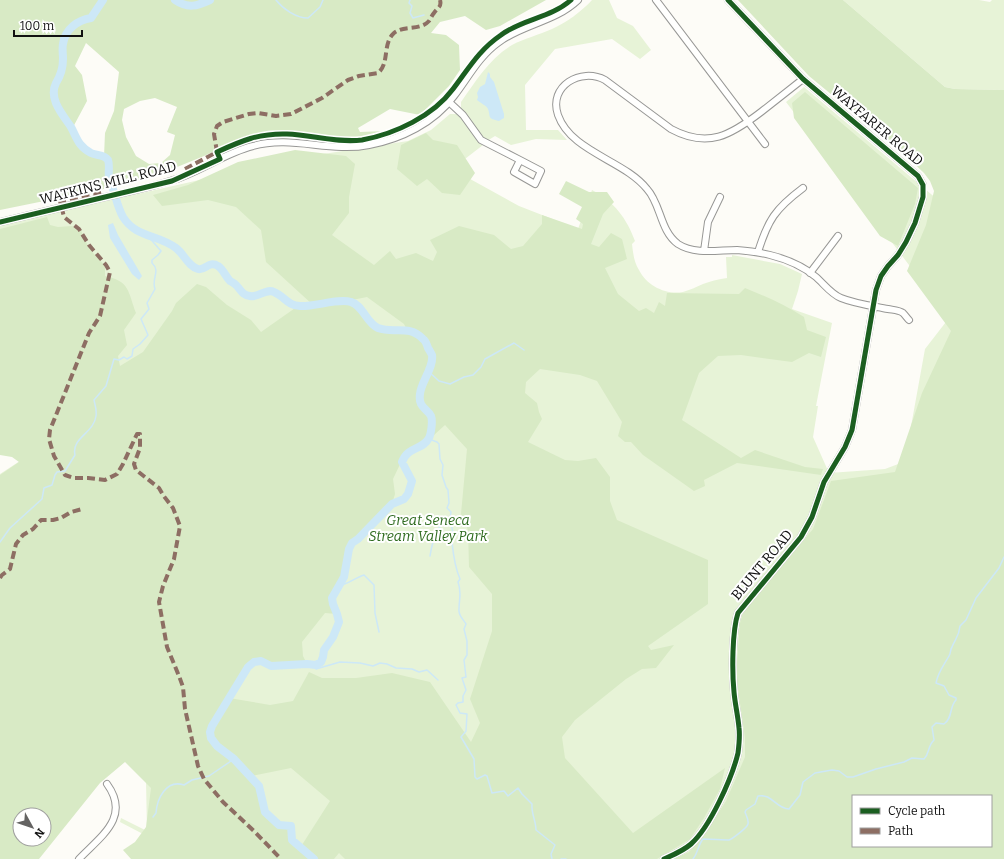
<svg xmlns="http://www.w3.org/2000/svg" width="1004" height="859" font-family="Bitter,serif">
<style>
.green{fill:#e7f3d7;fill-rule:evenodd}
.forest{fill:#d8eac5;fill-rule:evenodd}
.water{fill:#cde8f7}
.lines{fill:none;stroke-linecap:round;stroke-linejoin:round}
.stream{stroke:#cde8f7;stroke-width:1.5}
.river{stroke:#cde8f7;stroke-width:8}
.minor-casing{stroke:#979795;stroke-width:8}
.minor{stroke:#fffffe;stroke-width:6}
.quiet{stroke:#8d6e63;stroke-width:4;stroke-dasharray:8 4;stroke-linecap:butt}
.cycleway-casing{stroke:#fff;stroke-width:8}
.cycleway{stroke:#1b5e20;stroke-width:5}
.labels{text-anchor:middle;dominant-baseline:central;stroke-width:4;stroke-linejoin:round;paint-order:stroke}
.street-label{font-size:14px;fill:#111;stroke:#fff}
.park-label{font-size:14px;font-style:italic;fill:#2f6b1f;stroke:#fff}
</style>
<rect width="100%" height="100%" fill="#fdfcf7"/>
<!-- green -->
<path class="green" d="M592 0H609L617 18 633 26 651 50 640 59 612 39 555 49 525 85 526 130H558L567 140 536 139 511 145 495 136 487 141 477 132 471 120 461 109V102C476 81 489 59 512 45 525 38 539 35 552 29 567 22 581 12 592 0Z
M843 0H979L990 2 992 0H1004V90L955 89 945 87Z
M804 87 995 248 1004 859H160L143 834 120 822 121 818 147 831 146 781 0 566V474L26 457 0 422V225L297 158 408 141 431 130 450 114H458C467 124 473 136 483 145L452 169 519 206 578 229 592 190C614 201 627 219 635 241L632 244C633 253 634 262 639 270 647 286 666 295 683 292 690 290 696 287 703 284 711 281 719 279 727 278L726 257H732V255L780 264 802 274 798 291 792 309 832 323 816 406H818L813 437 829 473 885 469 922 455 908 443 925 349 949 318 786 102ZM853 796H991V846H853Z"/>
<!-- forest -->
<path class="forest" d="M0 0H546L500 26 486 30 465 16 440 22 431 33 446 35 459 45 460 70 449 86 420 115 390 109 358 128 360 132 385 131 364 136 337 139 285 132 242 138 204 156 160 174 113 187 0 210ZM86 43 119 72 114 111 105 133 104 156C86 152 79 146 72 129L87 101 82 75 75 66ZM155 98 177 107 167 132 175 135 170 155 161 163 149 164 136 156 126 137 122 120 124 109 140 101Z
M738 0H843L945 87 955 89 1004 90V859H674L689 852 708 829 726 801 745 757V738L736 675 740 623 743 612 813 529 831 481 895 472 922 393 951 331 907 271 926 225 934 191 930 181 924 173 906 156 809 76ZM853 796H991V846H853Z
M805 92 918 188 915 204 898 246 880 236 794 118 792 103Z
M426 133 433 140 457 145 475 173 460 195 442 193 427 179 417 186 397 169 401 145Z
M295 150 346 156 355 164 349 197V213L332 235 374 265 390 251 396 259 416 253 433 261 437 252 430 240 459 226 494 235 511 249 523 246 542 224V215L582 229 583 224 576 219 582 207 559 194 566 181 589 192H607L614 202 603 214 591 244 599 247 611 233 622 239 627 259 605 268 618 294 639 311 646 308 654 313 659 302 665 306 667 293 739 294 745 288C765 296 785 305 804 317L807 330 826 337 821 357 809 353 792 362 741 355 718 356 699 373 682 420 741 458 755 450 805 467 823 469 821 475 737 463 704 480 705 486 694 491 643 455 631 442H625L618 436 622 422 597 381 580 375 540 369 526 382 525 393 537 403 539 412 542 419 528 442 565 460 578 461 596 458 610 477V501L617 520 708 560V604L648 646 651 650 674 645 656 668 642 669 626 679 575 720 562 737 565 758 633 833 725 768 720 789 704 818 690 839 657 859H345L339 853 334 859H131L123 850 135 842 146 827 151 788 125 762 100 783 39 859H0V475L19 462 12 457 0 455V229L47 217 50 225 58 227 72 226 81 230C88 248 91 252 105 265V276C130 281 128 292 136 313L124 330 127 345 118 356 120 366 143 352 172 311 176 303 197 284 206 287 227 305 251 320 261 332 298 306 313 305 266 262 261 230 236 207 208 200 162 206 153 195 188 185 238 162ZM367 297 404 324 407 330C384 332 377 331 362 312 357 306 355 303 347 301ZM445 425 467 449 461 514 468 530 469 567 492 594V631L470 699 480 723 471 742 430 682 392 673 356 678H322L309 672 293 701 270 705 229 698 248 667 254 662 261 661 271 666 307 664 303 656 302 642 325 613 337 614 333 604 332 598 344 577 349 549 352 543 358 539 392 504 395 494 393 479 404 456 411 450 423 445ZM291 768 330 801 300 848 292 840 291 826 279 825 265 812 259 786 251 776ZM20 815H44V839H20Z"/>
<!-- water -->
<path class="water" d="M488 72 490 74V77L494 82 504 114V118L499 121C487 118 491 118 488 109 486 105 480 103 477 100L478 97 477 93 480 87 485 84Z
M113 223 118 235 142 276 139 280 132 274 110 238 108 225Z"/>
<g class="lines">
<!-- stream -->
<path class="stream" d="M276 0C283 9 296 18 308 18L320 7 323 0
M410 0 409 3 412 6 410 13 413 18 424 15
M428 371 439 381 450 384 464 377 473 375 481 367 485 359 514 343 524 350
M429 439 437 442 439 444 440 459 443 465 442 475 446 487 448 490 449 503 447 508 451 512C449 520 452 526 453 533 454 536 452 539 452 542 453 552 456 570 460 579L458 582C462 592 459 599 459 609 458 615 463 619 466 624L464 629 467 641V655L464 660 466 677 462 678 466 690 463 696V702L458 703 456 705 460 713 467 714 466 731 461 737 474 759 475 777 477 779 485 775 487 776 492 793 504 791 508 796 518 788 522 794 532 804C531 813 536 821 536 830L555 845 551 854 552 859
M421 525 432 521 444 520
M0 542 10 528 42 499 44 488 52 485 55 475 57 472 65 471 75 455C71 438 94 433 96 416 97 410 95 405 94 400L106 386 114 359 119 360 124 357 127 359 132 356 133 349 140 344 148 335 141 319 149 309 147 303 155 289C151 279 161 271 152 263V260L158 255 161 251 147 235
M430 556C432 543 437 524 450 517
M339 586C348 584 355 578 364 575L374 585 375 613 379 632
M316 665V669L340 662 360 663 373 666 380 663 387 664 396 668 412 669 419 672 427 670 438 680
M153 817 156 813C157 799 166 779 184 785L192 780 209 776 234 759
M561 859H566
M693 859C698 853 698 845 703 839 710 839 723 840 729 840 732 839 747 828 748 824 749 820 746 815 745 812L746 810 755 804 758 796C772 793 776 809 789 809L800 795 803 782 815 773 832 770 839 771 847 777H853L876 769 904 762 912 758 924 759C930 753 927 747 934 740L932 727 936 723 944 724C953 718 949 707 956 700V698L949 695 944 686 936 683C938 672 944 665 949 656 951 653 950 650 952 647 955 639 959 637 960 626L966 620 976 598 999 568 1004 557"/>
<!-- river -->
<path class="river" d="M103 0 91 18C78 20 65 29 63 44 62 48 63 54 63 59 63 68 61 75 56 83 48 99 63 115 71 127 77 138 78 146 91 153 97 156 104 154 108 160 110 165 108 173 109 178 110 182 112 185 113 189 116 198 118 208 123 217 136 238 158 234 176 248 184 254 188 266 198 269 205 271 209 260 218 266 223 269 226 277 230 281 232 282 234 283 236 285 241 290 242 295 250 296 258 298 266 288 274 292 284 296 288 306 300 306 314 307 339 298 351 302 363 305 366 323 378 328 394 334 409 324 423 339 426 341 427 345 428 348 430 351 431 353 432 355 434 367 421 382 420 394 418 408 427 408 431 416 433 421 431 434 429 438 423 450 408 446 402 462L412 481 408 494 404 499 392 504 358 539 352 543 349 549 344 577 332 598 333 604 337 614 339 622 333 637 324 650 323 657 321 662 316 665 307 664 271 666 261 661 254 662 248 667 212 726 210 732 211 738 217 746 234 759 259 786 265 812 279 825 291 826 292 840 314 859
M175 0C188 9 197 6 210 0"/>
<!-- minor casing -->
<g class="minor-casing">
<path id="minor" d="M656 0 765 144
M803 79C789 90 775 101 761 112 731 135 708 149 671 129L605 80C581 67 548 86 558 115 571 152 624 160 647 189 661 204 660 231 678 244 695 255 718 250 737 250 748 251 759 252 770 255 786 259 803 266 816 277 824 284 831 294 841 298 856 304 873 306 888 309 893 310 899 310 903 313 905 315 907 318 909 320
M449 102 463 115 481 140 520 160 514 172 535 184 541 171 520 160
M0 222C34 214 67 206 101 198 124 193 147 188 170 181 199 173 224 153 253 146 292 135 330 153 369 145 401 139 434 123 454 96 468 78 479 56 499 42 523 24 555 22 578 0
M704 251 708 222 720 197
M758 252C768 220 775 209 803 188
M810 273 838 236
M79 859C101 836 131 817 107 784
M664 859C673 855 683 851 691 844 710 827 732 778 738 753 739 745 740 736 739 728 738 716 735 704 734 692 732 672 732 631 738 613L801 537 812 517 824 482 845 447 852 430 876 290 881 276 888 266 898 255 906 242 915 223 923 197V185L918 176 803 79 728 0"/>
</g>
<!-- minor -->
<use href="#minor" class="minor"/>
<!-- quiet -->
<path class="quiet" d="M185 169 217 152 214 134 217 126 223 122 249 114 258 113 276 116 291 114 322 98 348 80 359 76 378 73C390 63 382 44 394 33 404 25 420 31 429 21 431 18 432 15 434 13 438 7 442 7 440 0
M101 192 60 201 64 217 79 229 89 245 106 265 110 272 100 316 89 333 50 430 49 439 54 456 65 475 74 478H88L105 480 117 474 123 464 137 434H140V448L134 464 136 470 159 488 163 495 173 508 180 526 174 559 163 586 159 602 167 647 179 676 183 687 185 709 198 766 204 779 223 802 254 831 281 859
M0 578 2 575 10 569 16 544 23 535 33 529 41 520H53L61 518 71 512 82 509"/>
<!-- cycleway casing -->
<g class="cycleway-casing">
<path id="cycleway" d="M0 222 172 181 220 159 217 152C241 141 259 133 287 134 312 135 337 143 362 140 395 134 433 116 453 89 469 68 479 50 501 35 522 19 551 18 571 0
M664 859C673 855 683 851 691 844 710 827 732 778 738 753 739 745 740 736 739 728 738 716 735 704 734 692 732 672 732 631 738 613L801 537 812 517 824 482 845 447 852 430 876 290 881 276 888 266 898 255 906 242 915 223 923 197V185L918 176 803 79 728 0"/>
</g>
<!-- cycleway -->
<use href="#cycleway" class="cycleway"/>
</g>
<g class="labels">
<!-- street labels -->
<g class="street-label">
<text transform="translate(877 126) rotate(40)">WAYFARER ROAD</text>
<text transform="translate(108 183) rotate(-14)">WATKINS MILL ROAD</text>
<text transform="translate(762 565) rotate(-50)">BLUNT ROAD</text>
</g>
<!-- park labels -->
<g class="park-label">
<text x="428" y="520">Great Seneca<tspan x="428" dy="16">Stream Valley Park</tspan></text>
</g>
</g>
<!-- legend -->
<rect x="852" y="795" width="140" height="52" fill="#ffffff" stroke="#a0a0a0"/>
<rect x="860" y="808" width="20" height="6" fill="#1b5e20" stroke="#a0a0a0"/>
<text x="888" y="815" font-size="12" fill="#111111">Cycle path</text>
<rect x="860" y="828" width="20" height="6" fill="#8d6e63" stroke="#a0a0a0"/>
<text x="888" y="835" font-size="12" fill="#111111">Path</text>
<!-- north arrow -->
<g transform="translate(32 827) rotate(130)"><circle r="19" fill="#ffffff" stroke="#a0a0a0"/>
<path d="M0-3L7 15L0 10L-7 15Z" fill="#646362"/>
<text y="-6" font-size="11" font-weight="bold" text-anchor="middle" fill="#111111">N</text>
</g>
<!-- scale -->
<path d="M14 30v6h68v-6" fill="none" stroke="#111111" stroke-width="2"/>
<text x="20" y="30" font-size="12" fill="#111111" stroke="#ffffff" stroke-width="3" paint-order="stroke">100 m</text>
</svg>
